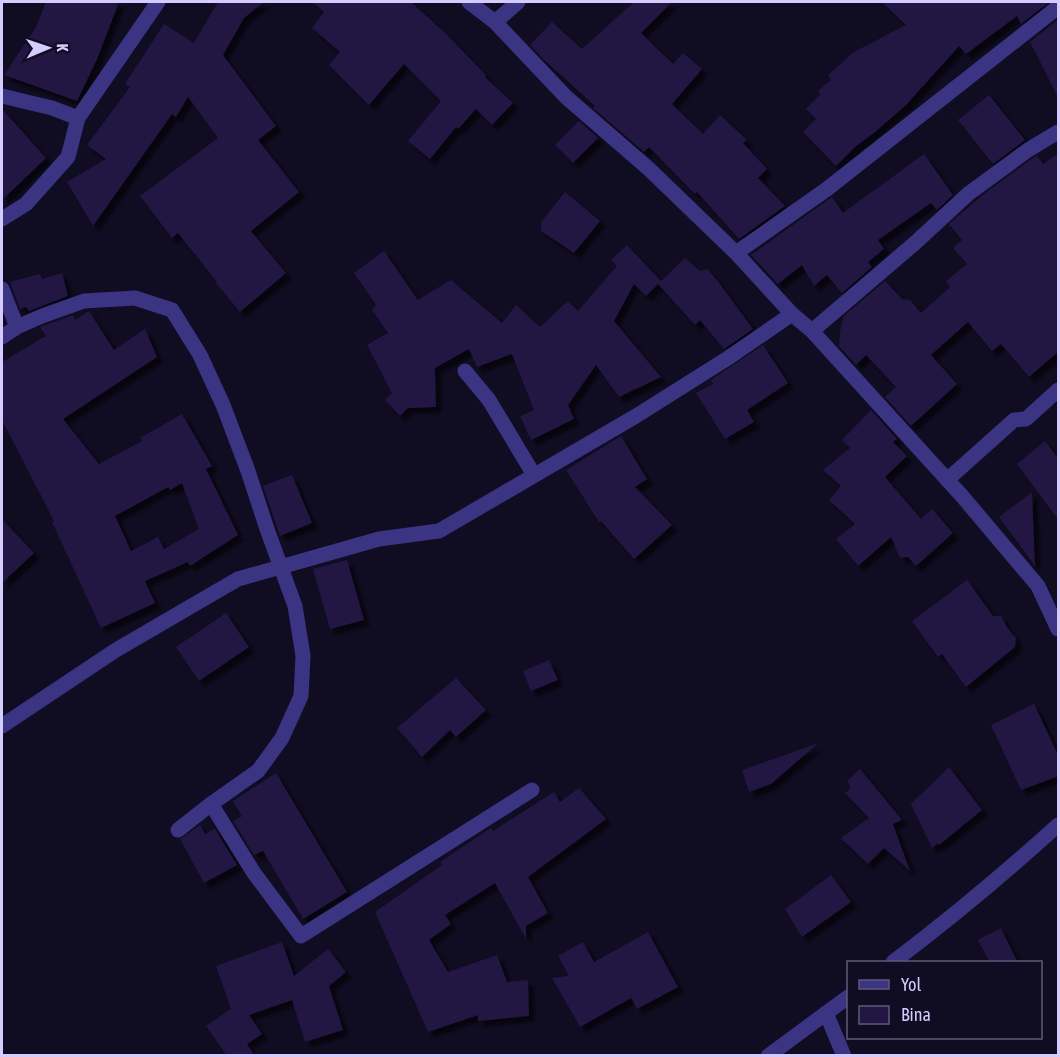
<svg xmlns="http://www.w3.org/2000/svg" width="1060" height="1057" font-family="'Asap Condensed',sans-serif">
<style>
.building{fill:#221743;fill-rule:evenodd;filter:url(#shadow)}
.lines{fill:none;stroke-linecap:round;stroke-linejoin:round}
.minor{stroke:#3a3483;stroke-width:15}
</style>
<defs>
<filter id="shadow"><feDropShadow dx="5.5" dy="5.5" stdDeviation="1.5" flood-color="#0009"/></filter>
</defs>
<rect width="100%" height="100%" fill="#100c21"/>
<!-- building -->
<path class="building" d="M46 2H119L97 59 77 101 4 75 36 27Z
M218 2H264L244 18 223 55 276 126 258 140 299 192 251 231 286 273 240 312 216 283 217 282 178 233 172 238 140 196 218 138 188 97 176 117 172 114 93 226 67 182 106 159 87 145 130 87 125 84 164 24 194 43Z
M313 2H411L444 32 486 75 485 77 513 103 492 125 476 109 458 129 456 127 430 159 408 141 441 101 404 64 369 105 329 65 340 52 312 28 324 12Z
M634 2H672L641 33 673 64 683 53 702 69 672 104 703 134 720 115 747 140 743 143 767 169 758 178 785 206 739 239 697 192 695 194 649 147 644 152 593 108 595 106 543 59 530 45 552 22 582 49Z
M882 2H1049L1021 24 1017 16 966 54 959 46 906 105 875 132 855 147 836 166 803 132 816 119 806 109 820 95 818 91 831 80 828 75 854 52 906 25Z
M1059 19V99L1030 42Z
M989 95 1025 140 993 164 958 120Z
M2 109 46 158 2 200Z
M579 121 598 138 573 163 555 145Z
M1059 153V351L1029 377 1001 344 992 351 968 322 931 355 957 384 911 426 885 397 896 387 866 355 856 365 839 346 841 325 844 316 885 281 902 299 910 300 921 313 950 287 946 281 967 264 953 248 962 240 949 224 984 194 1033 158 1037 156 1043 164Z
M924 154 953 195 937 210 931 203 878 240 884 249 868 262 872 267 842 293 827 275 814 286 802 265 778 284 751 255 832 197 843 213Z
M565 192 600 221 574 253 541 231V222Z
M627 245 661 281 646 296 634 284 614 321 661 377 619 397 596 365 568 405 574 419 531 440 520 416 534 410 512 354 477 367 469 349 435 368 436 407 408 408 400 416 385 400 392 393 367 345 388 333 372 310 376 305 354 273 384 251 418 300 451 280 502 323 516 305 540 327 568 301 578 311 617 266 611 260Z
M685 258 700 271 707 269 717 280 753 329 724 349 700 320 695 325 658 284Z
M62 273 68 296 29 311 26 307 20 309 10 282 40 274 42 279Z
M89 311 114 350 145 329 157 357 63 419 99 464 142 441 140 438 182 414 212 466 206 469 238 535 190 566 188 562 145 581 155 603 101 628 52 522 54 521 2 420V362L46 336 40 327 73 315 75 320ZM182 483 199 529 164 549 158 537 131 551 115 516 168 487 170 490Z
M763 345 788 383 747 410 754 422 725 439 696 393 713 384 711 380Z
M871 410 897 439 893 442 907 456 885 477 921 519 932 509 953 533 916 566 908 557 900 558 891 537 858 566 836 539 855 524 829 500 841 486 823 470 850 448 842 440Z
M621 436 647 479 635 487 672 525 634 559 601 521 599 522 566 470Z
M1045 441 1059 460V521L1017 464Z
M292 475 312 523 280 536 263 486Z
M1032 492 1035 566 999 517Z
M2 519 34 553 2 583Z
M347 560 364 620 330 629 313 569Z
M967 580 993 616H1001L1008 629 1016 638 1015 647 966 687 942 654 938 657 912 621Z
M226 613 249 647 199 681 176 647Z
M549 660 558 680 531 691 523 671Z
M456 678 486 710 456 737 450 730 422 757 397 728Z
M1034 704 1059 757V776L1021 790 991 725Z
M816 744V745L771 784 749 792 742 770Z
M949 767 982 810 939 845 937 844 932 848 911 804Z
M860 769 902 820 893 824 910 871 884 848 868 864 841 838 869 818 845 793 851 788 847 781Z
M276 773 347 892 303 919 263 851 254 855 233 821 242 816 233 801Z
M579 788 606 819 528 877 548 913 526 926V939L495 883 445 915 451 924 429 940 448 972 497 955 507 982 528 980 529 1016 478 1021V1015L428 1032 375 912 442 865 440 862 491 828 493 831 554 792 560 802Z
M200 825 205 834 215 829 237 865 204 883 180 839Z
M831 875 851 902 802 937 785 909Z
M1001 928 1018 963H990L978 940Z
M648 932 678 987 637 1009 631 998 580 1027 552 978 569 976 558 956 583 942 594 962Z
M282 942 294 976 328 949 346 972 329 986 343 1030 305 1042 292 1000 249 1015 262 1034 247 1044 255 1056H227L206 1026 231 1009 216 966Z"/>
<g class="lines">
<!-- minor -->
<path class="minor" d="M469 2 495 22 566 97 649 169 736 253 792 314 812 331 962 496 1038 586 1058 629
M495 22 518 2
M2 96 52 108 78 118
M2 219 26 204 68 157 78 118 158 2
M736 253 827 189 1058 7
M2 289 17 327
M812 331 915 243 968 194 1028 150 1058 132
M2 337 17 327 42 316 84 301 135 298 172 310 200 355 223 405 248 471 267 529 295 606 303 656 301 696 282 738 258 771 211 804 178 830
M465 371 489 400 534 475
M947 480 1014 420 1026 419 1058 390
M2 726 116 650 238 579 379 539 439 531 636 416 728 358 792 314
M211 804 254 873 301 936 532 790
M893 962C950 919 1005 873 1058 825
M826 1013 844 1056
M768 1056 848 997"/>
</g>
<!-- border -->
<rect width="1060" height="1057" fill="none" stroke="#d4ccff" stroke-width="6"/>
<!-- legend -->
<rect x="847" y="961" width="195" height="78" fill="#100c21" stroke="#5e597a" stroke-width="1.5"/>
<rect x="859" y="980" width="30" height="9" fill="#3a3483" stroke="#5e597a" stroke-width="1.5"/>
<text x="901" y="991" font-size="18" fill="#d4ccff">Yol</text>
<rect x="859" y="1006" width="30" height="18" fill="#221743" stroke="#5e597a" stroke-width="1.5"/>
<text x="901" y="1021" font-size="18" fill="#d4ccff">Bina</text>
<!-- north arrow -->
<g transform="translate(48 48) rotate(88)" stroke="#100c21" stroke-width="4.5" paint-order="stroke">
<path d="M0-4.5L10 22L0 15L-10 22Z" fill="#d4ccff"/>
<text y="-9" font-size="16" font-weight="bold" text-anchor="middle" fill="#d4ccff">K</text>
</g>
</svg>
